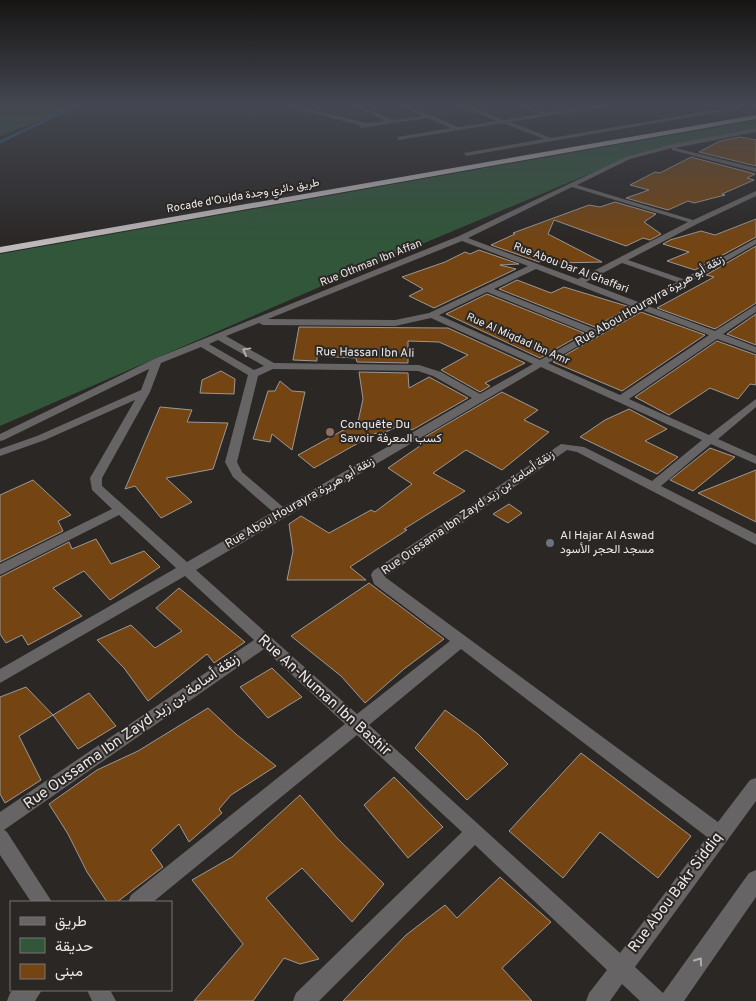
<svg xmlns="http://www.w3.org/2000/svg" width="756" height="1001" font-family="Overpass,Vazirmatn,sans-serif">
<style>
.green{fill:#315639}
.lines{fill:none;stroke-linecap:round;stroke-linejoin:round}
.stream{stroke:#246278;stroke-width:2.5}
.building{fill:#744513;stroke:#9b9895}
.street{fill:#666464;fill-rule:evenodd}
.highway{fill:#bdb8b9;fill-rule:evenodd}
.oneway{stroke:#afadad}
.education-dot{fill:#8d6e63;stroke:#2a2725;stroke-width:2}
.worship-dot{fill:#6b7280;stroke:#2a2725;stroke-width:2}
.labels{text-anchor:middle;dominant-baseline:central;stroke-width:4;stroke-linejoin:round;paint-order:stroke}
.far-street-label{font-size:11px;fill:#ebe9e8;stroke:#2a2725}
.street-label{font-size:12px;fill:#ebe9e8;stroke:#2a2725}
.poi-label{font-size:12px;fill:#ebe9e8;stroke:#2a2725;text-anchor:start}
.near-street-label{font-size:15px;fill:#ebe9e8;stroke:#2a2725}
</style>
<rect width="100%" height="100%" fill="#2a2725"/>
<!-- green -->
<path class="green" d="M0 104H83L0 136Z
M756 120V129L634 155 322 286 0 426V254Z"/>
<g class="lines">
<!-- stream -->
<path class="stream" d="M0 142 79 104"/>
</g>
<!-- building -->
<path class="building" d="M740 137 756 140V166L699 152 720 141Z
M691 157 755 174 747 178 754 180 722 194 725 195 694 203 688 201 668 210 626 198 649 190 630 185 655 172 660 173Z
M615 202 656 214 644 222 661 234 650 240 643 238 626 246 554 220 548 234 602 262 557 263 547 258 539 262 491 245 515 234 513 233 589 205 600 207Z
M756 219V237L695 270 667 261 689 252 663 244 670 240 701 231 715 235Z
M756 246V303L715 329 657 308 714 277 706 275Z
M479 250 519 264 500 265 516 269 434 308 409 296 423 289 402 277 445 262 465 252 470 254Z
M517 280 551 293 564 287 630 307 595 327 499 289Z
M487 294 584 333 540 358 446 314Z
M641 312 705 335 622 391 553 362Z
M756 314V345L727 334Z
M299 327 448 328 525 363 485 383 490 386 480 392 441 370 468 355 439 342 408 341V363L357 362 356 358 317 356V361L293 360Z
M717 341 756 355V385L750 384 738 399 710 388 669 415 635 397Z
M221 371 235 379 234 394 200 393 202 380Z
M359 372 408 373 409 388 429 377 468 398 412 430 403 424 379 435 376 433 314 468 298 455 358 422 363 399Z
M280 381 292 391 305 392 292 450 272 434 270 442 253 439 268 391H275Z
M502 392 538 410 524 420 549 432 502 470 466 450 433 473 465 491 404 529 407 530 350 567 366 580H287L293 551 289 524 301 516 329 533 371 510 375 512 412 484 388 468 427 441 423 438Z
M160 407 192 410 187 422 228 423 213 469 166 478 192 502 161 518 135 486 125 489Z
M629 409 667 429 645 441 678 457 657 474 580 437 605 420Z
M710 448 735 457 693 491 670 480Z
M756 470V522L698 493Z
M33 480 71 515 58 521 63 531 0 562V495Z
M509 504 522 513 508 523 493 514Z
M96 539 111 564 144 551 160 567 110 600 84 571 53 588 82 616 28 645 22 635 6 643 0 634V577L69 542 72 549Z
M369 583 444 639 404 669 365 703 341 676 291 636Z
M179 588 245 642 214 663 207 654 148 701 124 668 97 640 131 625 155 648 182 631 156 608Z
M272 668 302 697 268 718 240 687Z
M26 687 53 715 19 736 41 780 5 803 0 794V697Z
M89 693 116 726 78 749 53 715Z
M208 708 237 735 276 766 231 795 219 809 222 813 189 842 179 824 151 850 163 867 117 902H107L87 872 68 834 49 804 97 770 138 751Z
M445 710 478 734 508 764 467 800 415 748Z
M581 753 691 836 658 878 600 832 563 878 509 831Z
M394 777 443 827 408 858 364 805Z
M300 795 337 838 384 884 352 922 302 868 266 898 319 959 300 964 284 958 253 1001H194L243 944 192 880 232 857Z
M500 877 551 922 502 968 532 1001H343L406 935 445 905 457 918Z"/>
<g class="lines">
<!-- street -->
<path class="street" d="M278 104H287L367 123 386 121 350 104H356L393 120 422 116 398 104H405L458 127 497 121 456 104H463L504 120 541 114 514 104H521L547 113 606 104H618L510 122 551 138 739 106 742 108 466 156 464 153 544 139 503 123 399 140 397 137 451 128 428 118 361 128 359 125Z
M756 128V132L675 148 756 168V172L672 150V148L630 159 577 185 693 220 756 191V196L697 224 628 260 683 279 756 239V244L648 306 715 331 756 305V312L723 334 756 347V353L717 339 629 399 709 435 756 399V407L718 439 756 456V464L711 444 661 486 756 534V545L577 452 567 450 385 577 718 822 750 780 756 778V801L635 967 663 993 749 873 756 870V897L684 1001H640L622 984 610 1001H586L589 993 607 970 475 845 319 1001H293L296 993 462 832 357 735 153 902H128L131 895 345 724 264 649 4 830 7 832 52 902H31L0 855V812L254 640 185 576 0 683V669L176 568 119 515 0 575V564L112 509 92 490 90 478 135 400 45 440 0 456V449L37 436 141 390 149 369 4 440 0 441V434L154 359 459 236 626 157 669 145ZM572 187 688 222 578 279 468 238ZM462 241 528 266 429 313 395 320 268 319ZM622 263 677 282 641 303 586 282ZM536 269 634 307 595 329 494 289ZM487 292 588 333 540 360 439 315ZM642 310 709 335 620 395 548 363ZM431 318 533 364 480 394 441 372 419 365 274 363 226 336 259 323 263 325 395 326ZM218 340 264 366 254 370 209 344ZM201 347 248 375 225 462 233 477 273 512 187 562 102 486V478L150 392 161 363ZM541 367 702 440 652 481 584 447 561 444 373 571 371 575 374 584 450 641 357 714 196 570ZM273 369 418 371 433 376 472 398 283 507 242 472 237 462 258 376ZM461 649 707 837 620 953 369 725Z
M14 990H42L35 1001H7L10 993Z
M87 990H110L116 1001H92Z"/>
<!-- highway -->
<path class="highway" d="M756 115V119L0 253V247Z"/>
</g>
<!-- one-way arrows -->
<defs><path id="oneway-chevron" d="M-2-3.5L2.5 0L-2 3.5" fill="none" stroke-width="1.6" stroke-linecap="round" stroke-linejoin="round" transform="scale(1.25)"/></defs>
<g class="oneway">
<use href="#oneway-chevron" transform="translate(246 351) rotate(-151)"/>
<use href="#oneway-chevron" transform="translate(699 961) rotate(-55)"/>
</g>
<!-- sky -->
<linearGradient id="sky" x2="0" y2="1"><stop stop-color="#171514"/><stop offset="0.43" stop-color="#444751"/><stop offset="1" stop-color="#444751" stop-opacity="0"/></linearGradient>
<rect width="756" height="244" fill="url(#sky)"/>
<!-- markers -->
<circle class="education-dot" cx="330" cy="432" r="5"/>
<circle class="worship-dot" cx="550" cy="543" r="5"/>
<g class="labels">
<!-- far-street labels -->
<g class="far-street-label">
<text transform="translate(243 196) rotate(-10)">Rocade d'Oujda طريق دائري وجدة</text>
<text transform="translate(371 263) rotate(-22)">Rue Othman Ibn Affan</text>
<text transform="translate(571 268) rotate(21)">Rue Abou Dar Al Ghaffari</text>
<text transform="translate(518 339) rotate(24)">Rue Al Miqdad Ibn Amr</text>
</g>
<!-- street labels -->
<g class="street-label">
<text transform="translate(650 301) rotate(-30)">Rue Abou Hourayra زنقة أبو هريرة</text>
<text transform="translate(365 353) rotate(1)">Rue Hassan Ibn Ali</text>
<text transform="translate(300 503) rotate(-30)">Rue Abou Hourayra زنقة أبو هريرة</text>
<text transform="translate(468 513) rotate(-35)">Rue Oussama Ibn Zayd زنقة أسامة بن زيد</text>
</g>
<!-- poi labels -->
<g class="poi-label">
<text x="340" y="425">Conquête Du<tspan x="340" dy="14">Savoir كسب المعرفة</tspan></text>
<text x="560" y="536">Al Hajar Al Aswad<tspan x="560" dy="14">مسجد الحجر الأسود</tspan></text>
</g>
<!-- near-street labels -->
<g class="near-street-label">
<text transform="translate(324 696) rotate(42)">Rue An-Numan Ibn Bashir</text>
<text transform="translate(132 732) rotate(-35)">Rue Oussama Ibn Zayd زنقة أسامة بن زيد</text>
<text transform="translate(676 893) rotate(-53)">Rue Abou Bakr Siddiq</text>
</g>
</g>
<!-- legend -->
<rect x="10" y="901" width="162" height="90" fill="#2a2725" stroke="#777573"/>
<rect x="20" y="917" width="25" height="8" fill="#666464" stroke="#777573"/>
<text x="55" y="926" font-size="15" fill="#ebe9e8">طريق</text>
<rect x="20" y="938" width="25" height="15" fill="#315639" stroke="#777573"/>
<text x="55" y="951" font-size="15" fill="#ebe9e8">حديقة</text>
<rect x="20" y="964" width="25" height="15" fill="#744513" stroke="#777573"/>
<text x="55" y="976" font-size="15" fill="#ebe9e8">مبنى</text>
</svg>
